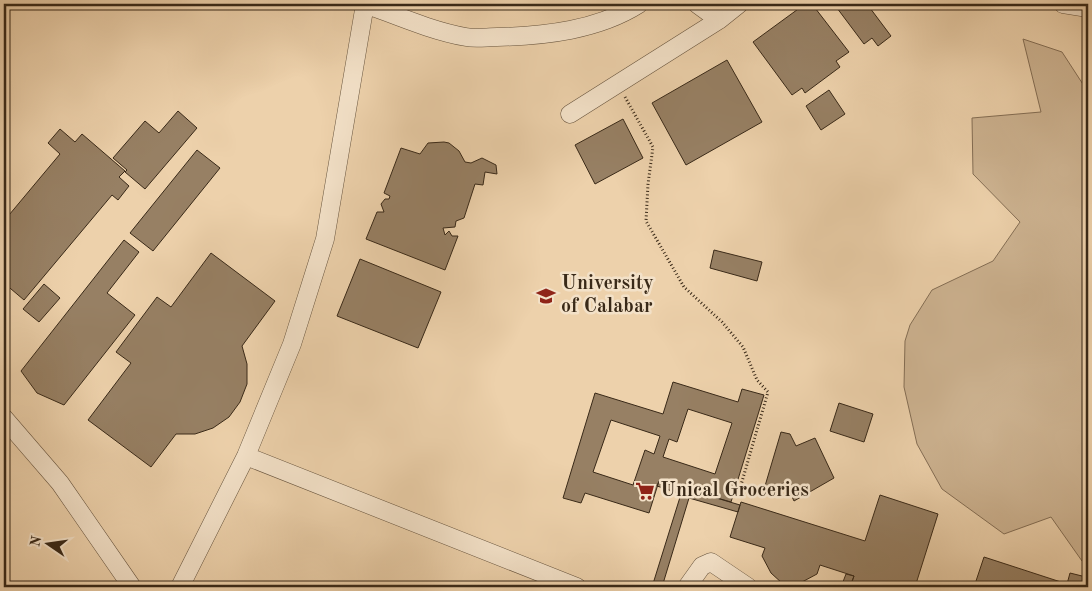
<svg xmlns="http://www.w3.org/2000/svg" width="1092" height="591" font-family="'Old Standard TT',serif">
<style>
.green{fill:#ceb492;stroke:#846e55}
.building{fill:#978064;stroke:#392918;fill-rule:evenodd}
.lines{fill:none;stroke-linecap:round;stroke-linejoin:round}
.minor-casing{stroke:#66533d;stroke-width:19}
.path{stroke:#392918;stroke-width:3;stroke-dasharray:1 2.5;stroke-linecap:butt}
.minor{stroke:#f3e1c8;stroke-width:18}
.labels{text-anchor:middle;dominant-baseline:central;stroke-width:5;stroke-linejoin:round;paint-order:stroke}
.poi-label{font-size:20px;font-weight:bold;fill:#392918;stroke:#f3e1c8;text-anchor:start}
</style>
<rect width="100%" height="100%" fill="#edd1ab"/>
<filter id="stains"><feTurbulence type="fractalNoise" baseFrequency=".004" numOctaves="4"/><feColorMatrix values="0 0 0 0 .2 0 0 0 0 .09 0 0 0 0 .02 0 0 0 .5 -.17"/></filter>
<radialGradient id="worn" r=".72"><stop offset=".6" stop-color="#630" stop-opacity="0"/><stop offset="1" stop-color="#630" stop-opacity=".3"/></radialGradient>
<!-- green -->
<path class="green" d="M1023 39 1062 52 1088 92V561H1082L1051 517 1004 534 942 489 917 444 904 387 905 341 910 325 932 290 993 261 1020 222 973 174 972 118 1041 112Z"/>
<!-- building -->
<path class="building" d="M805 4H812L849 52 836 61 840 67 805 93 802 88 792 95 753 42Z
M842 4H867L891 36 878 46 872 38 864 44 837 8Z
M727 60 762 122 686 165 652 103Z
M829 90 845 114 821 130 806 106Z
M178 111 197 128 145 189 125 172 127 170 113 158 145 121 159 133Z
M623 119 643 158 595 184 575 145Z
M60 129 75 142 82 134 125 171 119 177 129 186 118 200 112 195 24 300 4 283V221L60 154 48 143Z
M444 142 449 143 459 151 465 162 471 163 482 158 496 165 497 174 485 172 483 185 475 184 464 218 456 221 455 227 443 228 445 235 449 231 452 236H458L445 270 366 239 377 212H384L381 204 385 199H389L390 196 384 193 401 148 420 154 428 143Z
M197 150 220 168 153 251 130 233Z
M124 240 139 252 107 293 135 315 64 405 37 393 21 371Z
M714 250 762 262 757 281 710 268Z
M211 253 275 301 242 346 247 364V384L240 402 229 417 213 428 195 434H176L151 467 88 420 131 363 116 352 157 297 171 307Z
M360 259 441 292 418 348 337 316Z
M44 284 60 298 39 322 23 309Z
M673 382 738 402 742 389 764 395 731 502 659 481 649 513 585 493 581 503 563 498 595 393 663 414ZM688 409 732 423 715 474 663 457 669 439 677 442ZM611 420 660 436 654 454 645 450 633 485 593 472Z
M839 403 873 414 864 442 830 431Z
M781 432 790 434 796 446 815 438 834 478 794 501 785 482 773 489 765 486Z
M659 481 740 505 738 512 689 498 662 587H652L681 494 657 486Z
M880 495 938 514 915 587H850L854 576 820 565 817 574 802 582 783 584 771 573 762 556 765 548 730 537 741 502 865 541Z
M984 557 1067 584 1070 573 1086 577 1083 587H974Z
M846 574 854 576 850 587H841Z"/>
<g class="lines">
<!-- minor casing -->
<g class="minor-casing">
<path id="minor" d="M365 4C398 16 432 31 466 37 476 39 487 37 497 37 545 36 598 30 639 4
M697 4 719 20
M1063 4 1088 8
M570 114 719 20 739 4
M4 418 60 483 132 587
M246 456 577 587
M180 587 246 456 292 344 325 239 365 4
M687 587 702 566 711 562 748 587"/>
</g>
<!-- path -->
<path class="path" d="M625 97 653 147 648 184 646 221 684 287 722 322 743 347 757 380 768 392 741 485"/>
<!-- minor -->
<use href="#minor" class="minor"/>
</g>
<!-- icons -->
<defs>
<g id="university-bare" transform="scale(1.5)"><path d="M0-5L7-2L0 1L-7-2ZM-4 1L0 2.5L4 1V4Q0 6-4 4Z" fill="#8f2418" stroke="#f3e1c8" stroke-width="2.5" paint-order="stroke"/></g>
<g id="supermarket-bare" transform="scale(1.5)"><path d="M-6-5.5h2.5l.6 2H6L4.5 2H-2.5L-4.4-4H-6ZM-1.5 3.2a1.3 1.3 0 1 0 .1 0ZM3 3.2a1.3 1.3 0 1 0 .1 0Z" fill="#8f2418" stroke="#f3e1c8" stroke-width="2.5" paint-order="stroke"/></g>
</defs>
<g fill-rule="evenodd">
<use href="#university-bare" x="546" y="296"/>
<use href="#supermarket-bare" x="645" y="491"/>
</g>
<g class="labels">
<!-- poi labels -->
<g class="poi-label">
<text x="561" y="284">University<tspan x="561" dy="23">of Calabar</tspan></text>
<text x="660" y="491">Unical Groceries</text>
</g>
</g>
<!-- margin -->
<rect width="1092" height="591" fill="none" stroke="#edd1ab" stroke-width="20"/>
<rect x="5" y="5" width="1082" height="581" fill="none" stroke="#392918" stroke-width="2.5"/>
<rect x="10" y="10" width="1072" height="571" fill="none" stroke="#392918"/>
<!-- north arrow -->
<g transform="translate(48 544) rotate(283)" stroke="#f3e1c8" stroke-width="4" paint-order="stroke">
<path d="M0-4L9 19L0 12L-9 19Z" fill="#392918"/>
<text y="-8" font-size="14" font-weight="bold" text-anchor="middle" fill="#392918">N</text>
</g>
<rect width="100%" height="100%" filter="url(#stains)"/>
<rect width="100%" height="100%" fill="url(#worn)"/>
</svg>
